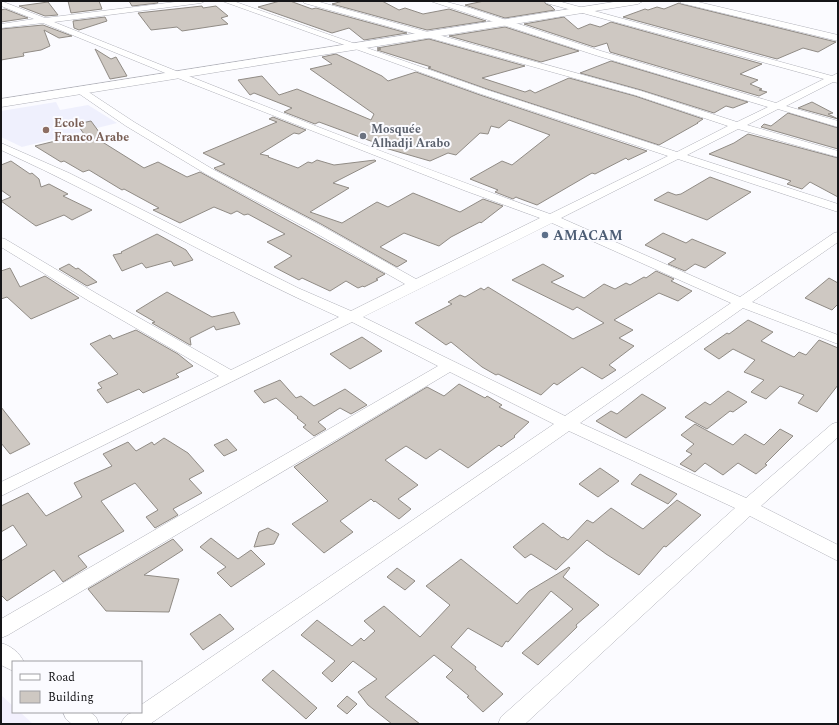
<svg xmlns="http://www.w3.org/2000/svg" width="839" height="725" font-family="Spectral,serif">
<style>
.built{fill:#eff0fd}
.medical{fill:#f2f0fd}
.building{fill:#cec8c2;stroke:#908b85}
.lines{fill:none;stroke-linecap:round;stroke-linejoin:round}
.minor-casing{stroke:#b0b1b9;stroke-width:1}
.tertiary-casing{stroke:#b0b1b9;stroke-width:1}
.minor{fill:#fff;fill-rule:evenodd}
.tertiary{fill:#fff;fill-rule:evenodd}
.education-dot{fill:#8d6e63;stroke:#fbfbff;stroke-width:1.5}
.worship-dot{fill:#6b7280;stroke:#fbfbff;stroke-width:1.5}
.service-dot{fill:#5c6f8a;stroke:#fbfbff;stroke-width:1.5}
.labels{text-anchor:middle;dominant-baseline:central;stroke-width:4;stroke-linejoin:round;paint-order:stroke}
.far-education-label{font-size:12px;font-weight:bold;fill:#785e54;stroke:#fbfbff;text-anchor:start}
.far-worship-label{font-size:12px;font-weight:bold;fill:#5b616d;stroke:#fbfbff;text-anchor:start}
.service-label{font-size:14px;font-weight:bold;fill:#4e5e75;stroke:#fbfbff;text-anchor:start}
</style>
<rect width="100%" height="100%" fill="#fbfbff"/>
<!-- built -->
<path class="built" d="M56 102 60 110 88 105 117 123 22 147 1 137V111Z"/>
<!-- medical -->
<path class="medical" d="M1 695 13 706V712H20L33 724H1Z"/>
<!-- building -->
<path class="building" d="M68 1H99L102 9 71 13Z
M129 1H157L158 3 132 6Z
M280 1H290L312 9 316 8 407 33 364 40 349 28 332 33 258 7Z
M343 1H382L399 10 405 8 423 14 449 9 486 21 427 30 332 4Z
M484 1H544L546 4 551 6 555 10 505 18 465 5Z
M48 2 58 15 45 16 19 6Z
M679 3 681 4 836 42 818 52 803 48 777 59 623 17 645 9 648 10 657 7 664 9Z
M202 6 203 8 216 6 228 16 221 18 228 24 182 31 177 27 151 30 138 13Z
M5 9 28 18 1 22V10Z
M105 17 107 21 79 30 74 28 73 21Z
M564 17 578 29 590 24 600 27 611 22 762 64 740 74 758 80 750 84 762 89 759 90 767 92 759 96 610 52 607 43 594 47 524 24Z
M43 25 72 36 59 38 44 30 50 46 41 50 23 53 24 56 1 60V29Z
M505 27 579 51 541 62 449 36Z
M429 39 525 66 482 78 525 92 530 90 535 93 569 78 635 96 703 119 697 123H698L659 145 487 89 428 68 431 67 377 50 381 49 377 48Z
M95 49 111 59 116 57 127 76 110 79Z
M336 54 382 76 388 81 416 72 480 95 647 151 628 160 626 158 595 174 592 173 537 205 518 198 516 197 513 199 495 192 498 190 470 179 502 161 512 165 550 135 509 120 499 128 491 126 488 134 480 133 456 155 448 153 430 161 385 148 387 147 319 122 315 124 284 112 292 108 254 93 250 95 238 80 262 76 279 95 297 89 371 120 374 114 310 69 332 64 322 57Z
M611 61 748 102 733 108 726 106 714 113 641 90 580 73Z
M812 102 833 113 828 114 838 119 798 108Z
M788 113 838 128V149L761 127 764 124 771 126Z
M273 117 306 130 299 134 294 133 260 154 269 156 268 157 298 168 308 162 312 163 317 160 334 165 375 160 376 161 333 183 349 188 310 212 342 223 377 202 388 207 413 193 460 212 483 199 503 206 481 223 480 222 451 237 439 246 404 233 380 247 407 261 397 267 321 224 215 169 214 168 225 164 203 153 277 122 269 119Z
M91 121 102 136 96 138 144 168 158 162 187 177 200 172 385 274 376 279 378 280 364 287 363 286 358 288 346 281 330 291 302 278 299 280 274 267 292 256 267 242 285 234 248 214 244 215 237 211 231 214 214 207 180 223 153 210 159 208 124 189 122 190 89 170 83 172 64 161 61 162 35 146 84 134 77 124Z
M748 134 838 158V197L810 182 802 189 787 184 791 181 709 154 734 143Z
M11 161 30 174 32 173 39 179 41 187 49 184 68 194 63 196 92 210 72 220 64 215 36 226 1 201 11 197 1 190V165Z
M710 177 751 192 707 220 654 200 668 192 676 195 681 194Z
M663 233 686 243 692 239 726 253 705 268 695 264 685 271 668 264 676 259 645 245Z
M157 234 186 250 193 260 174 266 171 261 146 268 142 263 122 271 113 255 122 253 121 252Z
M69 264 76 269 78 268 97 282 87 286 59 269Z
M543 264 564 276 551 282 584 298 604 284 615 289 626 283 630 285 644 277 646 278 656 271 674 279 671 281 692 291 678 301 659 293 614 320 633 330 619 338 634 346 609 365 616 370 602 379 582 367 557 385 554 383 541 395 498 374 496 375 482 367 451 342 446 345 415 323 452 304 448 302 460 295 465 297 481 288 484 290 488 287 573 339 604 323 577 307 573 310 512 280Z
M10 268 20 287 45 276 79 298 31 319 7 297 1 299V271Z
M829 278 838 283V304L832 310 805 298Z
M167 292 212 317 234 312 240 324 216 330 214 326 190 338 191 345H190L152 323 155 322 136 311Z
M748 320 773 332 761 341 794 357 799 352 806 355 819 340 838 348V385L817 412 798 403 804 395 780 386 766 399 751 392 764 380 744 372 755 360 733 349 719 359 704 349 727 333 729 334Z
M136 330 178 354 193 366 176 374 179 377 143 393 139 389 107 403 97 390 102 388 98 383 118 374 90 344 110 335 113 339Z
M362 337 382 351 350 369 330 354Z
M280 380 296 398 301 396 314 406 345 389 367 405 351 414 340 408 318 422 326 429 314 436 303 427 306 425 297 418 298 417 276 398 264 403 254 391Z
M459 384 485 398 487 396 502 405 499 407 529 422 514 436 515 437 501 447 499 445 468 468 440 449 426 459 406 446 385 460 418 485 398 499 411 509 399 519 375 501 374 502 371 499 340 521 353 532 324 553 292 524 328 501 294 467 427 387 444 396Z
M728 391 747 402 733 412 730 411 707 429 685 417 705 402 710 405Z
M642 394 666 408 626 438 596 421 611 411 617 414Z
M1 407 30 444 10 454 1 443Z
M695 424 733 445 745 434 764 445 780 429 793 436 765 464 767 465 756 474 738 463 723 475 705 463 695 472 680 464 692 454 686 451 694 444 681 435Z
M164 438 188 453 204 471 189 479 202 493 173 509 178 515 155 528 146 517 158 510 135 483 101 501 124 531 78 556 87 567 63 582 54 570 7 601 1 595V561L27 545 13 525 1 532V506L28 493 46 516 82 497 74 483 112 466 103 454 128 442 136 451 152 442 154 445Z
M227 439 237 450 224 456 214 445Z
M600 468 619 481 598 497 579 484Z
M640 474 677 494 668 504 631 484Z
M677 500 701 515 666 547 664 546 639 575 606 554 587 540 556 570 531 554 525 558 513 547 543 523 562 538 563 537 568 540 587 520 593 523 611 508 643 529Z
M268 528 279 534 274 544 254 547 259 532Z
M211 538 238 559 251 550 265 564 231 587 217 573 226 567 200 547Z
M173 539 183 550 144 575 179 579 169 612 106 611 88 589Z
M461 559 517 604 529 591 569 567 570 568 563 577 599 605 576 625 577 627 538 665 522 653 573 609 551 591 508 642 506 641 502 647 468 628 451 647 476 667 475 669 503 694 483 712 467 697 469 696 446 677 453 670 434 655 385 697 420 724H392L368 705 358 692 377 679 353 661 332 682 322 673 335 661 301 635 317 620 352 646 361 638 364 641 375 631 364 621 384 606 420 637 450 605 426 586Z
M397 568 415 581 405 590 387 577Z
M220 614 234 629 203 650 190 634Z
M273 670 317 708 306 719 262 680Z
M347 696 357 704 347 714 337 706Z"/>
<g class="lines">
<!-- minor casing -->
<g class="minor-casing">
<path id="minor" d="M1 1 45 18 183 1H205L201 3 54 22C218 88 383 154 550 214L668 156 481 94 222 1H233L487 90 677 152 728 126 635 95 304 3 303 1H316L641 91 737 122 768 107 595 55 430 1H443L470 8 601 51 776 103 824 79 546 3 545 1H558L832 76 838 73V83L833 82 786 106 838 121V127L778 109 747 125 838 151V157L738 129 687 155 838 204V212L678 159 561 218 740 297 834 233 838 232V242L752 302 838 335V344L743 308 580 423 746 498 832 424 838 422V437L761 506 838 545V561L750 516 525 724H498L501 717 735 508 569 431 150 724H121C125 714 130 712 141 712V705L554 424 450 372 8 635 1 638V619L438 366 352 322 1 496V482L219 376 89 301 1 247V238L5 239 99 295 231 370 339 317C224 266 115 202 1 150V143L69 173 298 288 351 311 405 284 312 231 206 174 126 126 78 93 76 91 78 89H84L134 122 214 170 320 225 416 279 540 218 466 191 175 77 43 23 1 28V24L34 19 1 6ZM552 223 731 303 565 416 363 317Z
M680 1H694L838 35V41L681 3Z
M1 643C11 646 19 652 24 662H13V671L1 665Z
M63 712H90L96 717 99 724H72L66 719Z"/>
</g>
<!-- tertiary casing -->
<g class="tertiary-casing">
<path id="tertiary" d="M620 1H643L638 4 1 107V99Z"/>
</g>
<!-- minor -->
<use href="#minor" class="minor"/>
<!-- tertiary -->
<use href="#tertiary" class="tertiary"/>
</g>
<!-- markers -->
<circle class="education-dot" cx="46" cy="130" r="4"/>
<circle class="worship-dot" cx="363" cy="136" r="4"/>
<circle class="service-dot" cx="545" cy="235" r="4"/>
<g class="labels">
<!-- far-education labels -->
<g class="far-education-label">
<text x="54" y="123">Ecole<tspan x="54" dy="14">Franco Arabe</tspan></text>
</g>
<!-- far-worship labels -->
<g class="far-worship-label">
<text x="371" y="129">Mosquée<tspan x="371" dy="14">Alhadji Arabo</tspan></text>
</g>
<!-- service labels -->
<g class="service-label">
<text x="553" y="235">AMACAM</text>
</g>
</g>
<!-- border -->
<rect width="839" height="725" fill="none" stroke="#151518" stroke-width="4"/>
<!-- legend -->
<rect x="12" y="661" width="130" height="52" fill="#fbfbff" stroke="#9f9fa3"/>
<rect x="20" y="674" width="20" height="6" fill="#ffffff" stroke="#9f9fa3"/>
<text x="48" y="681" font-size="12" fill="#151518">Road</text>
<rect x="20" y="691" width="20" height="12" fill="#cec8c2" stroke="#9f9fa3"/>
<text x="48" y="701" font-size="12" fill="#151518">Building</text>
</svg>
